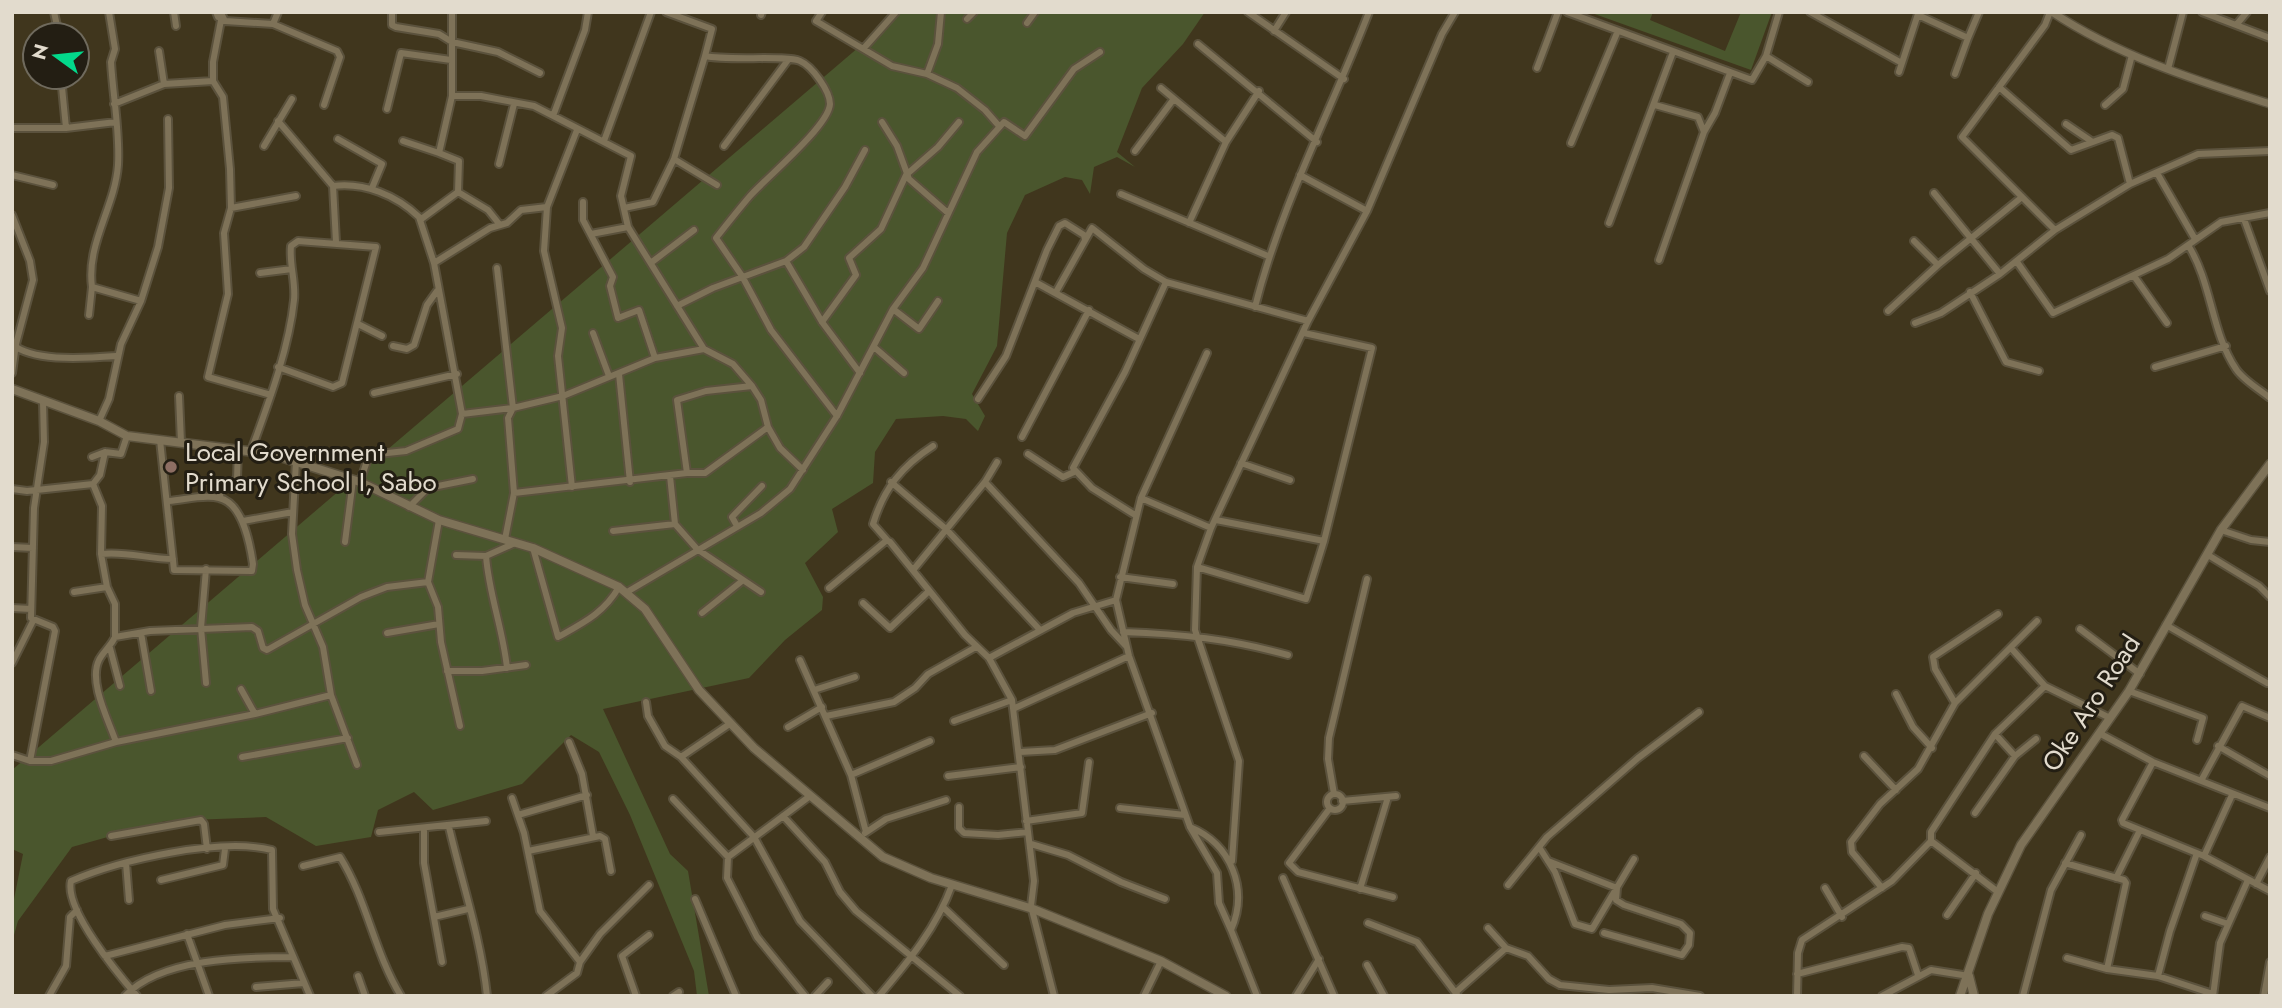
<svg xmlns="http://www.w3.org/2000/svg" width="2282" height="1008" font-family="Jost,sans-serif">
<style>
.green{fill:#4a562d}
.lines{fill:none;stroke-linecap:round;stroke-linejoin:round}
.minor-casing{stroke:#5b523d;stroke-width:10}
.tertiary-casing{stroke:#5b523d;stroke-width:10}
.secondary-casing{stroke:#5b523d;stroke-width:11}
.minor{stroke:#7e7258;stroke-width:6}
.tertiary{stroke:#7e7258;stroke-width:7}
.secondary{stroke:#7e7258;stroke-width:8}
.education-dot{fill:#8d6e63;stroke:#231e13;stroke-width:2.5}
.labels{text-anchor:middle;dominant-baseline:central;stroke-width:6;stroke-linejoin:round;paint-order:stroke}
.poi-label{font-size:26px;fill:#e2dbcd;stroke:#231e13;text-anchor:start}
.street-label{font-size:26px;fill:#e2dbcd;stroke:#231e13}
</style>
<rect width="100%" height="100%" fill="#40361d"/>
<!-- green -->
<path class="green" d="M900 12H1205L1183 44 1142 88 1117 152 1135 167 1117 157 1094 167 1090 194 1082 180 1065 177 1025 195 1007 233 997 346 972 394 985 416 978 431 966 419 943 416 896 419 875 452 873 483 832 509 838 532 805 563 823 597 822 610 785 640 749 678 603 709 670 854 688 871 709 996H697L694 971 630 815 599 752 571 735 522 784 433 810 414 792 378 810 371 837 316 846 266 817 165 821 72 847 18 921 12 942V909L23 854 12 849V770Z
M1589 12H1653L1650 20 1725 51 1741 12H1772L1751 70Z"/>
<g class="lines">
<!-- minor casing -->
<g class="minor-casing">
<path id="minor" d="M54 12 59 35
M109 12 115 49 111 62C113 96 120 132 118 165 115 207 86 244 92 287L141 301
M174 12 176 26
M216 12 218 17 222 15 225 21 273 24 337 51 340 57 324 105
M392 12V25L396 27 439 34 452 42 498 52 540 73
M666 12 712 29 705 56
M822 12 816 21 892 66 927 74 957 88 985 110 999 126
M1248 12 1344 79
M1567 12 1752 80 1766 56 1779 12
M1810 12 1900 62
M2050 12 2045 25 1962 137 2055 230
M2202 12 2270 38
M222 15 213 62V81L223 97 230 169 231 208 224 233 228 294 208 377 271 395
M761 15 762 12
M1918 15 1968 38 1979 12
M967 19 974 12
M1027 23 1035 12
M273 24 278 12
M2237 24 2247 12
M1274 31 1286 12
M1198 44 1317 142
M864 48 896 12
M159 51 164 84
M1766 56 1808 82
M1537 68 1558 12
M2168 69 2183 12
M1899 72 1918 14
M927 74 938 44 941 12
M1955 74 1968 38
M61 77 66 128
M1999 87 2071 150 2112 135 2118 138 2130 184
M1161 88 1226 142
M452 96H481L534 106 631 156 621 196 628 227 704 349 733 364 752 386 761 400 768 427 780 448 803 470
M114 104 164 84 213 81
M1655 105 1698 117 1704 132 1659 260
M2105 105 2123 89 2132 55
M387 109 401 53 451 60
M553 116 585 30 588 12
M278 121 333 186 336 242
M882 122 897 146 909 179 948 213
M2066 124 2091 141
M12 128H66L116 122
M1704 132 1715 113 1730 73
M338 139 382 164 372 188
M403 141 439 153
M604 141 651 12
M1571 143 1617 33
M264 146 292 99
M724 146 788 60
M1135 151 1173 100
M674 159 717 185
M499 164 514 104
M2157 173 2195 239
M12 175 53 185
M1300 175 1367 211
M333 186C364 182 396 195 419 217L434 263 462 414 513 408 563 396 655 358 704 349
M458 192 488 210 500 225
M1934 193 2000 274
M1121 194 1268 256
M583 202V220L613 277 610 286 618 318 639 310 655 358
M231 208 296 196
M624 208 653 202 674 159 705 56C728 61 786 55 800 61 812 66 830 91 830 104 829 126 766 178 750 196 738 210 727 224 716 238L742 276 771 330 837 416
M12 215 30 261 33 280 16 344 12 373
M2244 219 2270 291
M420 220 458 192 459 161 439 153 452 96V12
M1189 223 1226 142 1259 91
M1609 223 1673 52
M591 234 628 227
M1914 241 1938 265
M2188 245C2212 283 2211 332 2236 369 2243 380 2259 389 2270 398
M786 261 822 322 860 373
M652 262 694 230
M2017 262 2053 313 2168 259 2221 222 2270 213
M434 263 490 228 507 223 521 210 547 207
M497 268 513 408 508 418 514 493 505 539
M260 273 292 269
M2134 276 2167 323
M1035 282 1139 339
M1056 292 1092 228 1144 269 1166 282 1308 321
M1970 292 2006 362 2039 371
M677 306 713 288 786 261 804 247 845 187 865 150
M1255 307C1281 204 1331 111 1369 12
M893 309 919 329 938 301
M1888 311 1938 265 2022 197
M89 315 92 287
M822 322 856 275 849 258 881 229 906 175 938 147 959 122
M1915 323 1941 313 2000 274 2055 230 2130 184 2198 154 2270 151
M358 324 382 336
M593 333 609 376
M393 346 407 349 414 345 427 305 437 291
M16 347C39 362 90 358 117 356
M874 347 904 373
M1207 353 1141 498 1116 600 1129 656 1190 827 1217 873 1219 903 1231 930
M2155 367 2226 346
M619 374 630 482
M374 393 457 374
M179 396 181 442
M978 399 1006 356 1047 250 1059 226 1065 223 1084 235 1085 240
M99 421 109 399 121 344 141 301 158 247 169 188 168 119
M1022 437 1089 310
M160 440 174 570 252 571 253 564C250 544 243 503 219 498 204 494 184 500 169 501
M251 451C268 404 289 349 294 300 296 282 289 264 291 246L298 241 376 247 342 383 333 387 278 367
M1028 454 1063 477 1074 472
M92 457 105 452 121 454 127 436
M296 461 292 534 297 570 305 605 323 647 331 695 357 765
M1241 463 1290 480
M687 473H705L768 427
M670 476 675 524 697 549 761 592
M360 482 369 455 406 451 458 429 462 414
M891 482 946 529 1040 630
M985 482 1079 583 1111 630 1126 646
M93 484 102 506 101 554 107 587 115 604V637
M572 487 558 356 562 328 544 251 547 207 577 130
M12 489 27 491 93 484 100 475 105 452
M514 493 687 473 677 400 706 391 752 386
M220 498 221 486 237 479 238 448
M1141 498 1211 528
M409 507 428 488 473 479
M1135 515 1092 488 1073 468 1125 372 1166 282
M1216 520 1324 541
M243 521 293 512
M737 526 732 517 762 486
M2221 530 2251 540 2270 542
M613 531 675 524
M345 542 353 480
M890 542 965 635 989 658 1012 700 1034 881 1031 906 1054 996
M12 547 33 548
M533 548 558 637C583 623 604 613 619 587
M101 554C126 551 148 559 173 559
M456 555 486 556 515 543
M2208 555 2259 586 2270 597
M486 556C489 595 503 629 507 668
M1197 567 1306 599 1324 541 1372 348 1304 333
M206 569 201 628 206 683
M914 569 985 482 997 462
M1120 577 1173 584
M428 582 439 520
M829 588 887 540 873 524C884 488 902 466 933 446
M74 592 107 587
M627 592 761 513 790 489 837 416 893 309 923 268 977 152 1004 122 1025 136 1074 69 1100 52
M863 603 890 628 929 591
M12 608 31 609
M702 613 742 581
M2166 625 2267 683
M2080 629 2140 674
M1123 632C1182 634 1230 639 1288 655
M141 633 151 691
M387 633 439 624
M110 648 120 686
M2011 648 2045 686
M989 658 1073 613 1116 600
M800 660 851 775 866 832
M12 663 33 621
M447 671H482L526 665
M241 689 255 714
M814 690 855 677
M2129 691 2203 718 2197 740
M1896 694 1913 727 1932 748
M646 702 648 716 665 746 681 757 754 837 800 921 872 996
M1955 703 1935 669 1933 657 1998 614
M1015 708 1129 656
M826 716 894 702 915 688 928 674 976 647
M954 721 1012 700
M788 727 822 707
M2099 733 2153 762 2270 808
M1995 734 2015 756
M116 742C109 721 88 682 99 660 103 652 111 646 115 637L150 631 252 627 258 631 263 648 267 650 361 597 387 587 428 582 438 607 441 642 460 726
M569 742 582 774 593 836
M2218 746 2270 776
M1020 752 1055 750 1152 713
M12 755 30 761H51L116 742 255 714 331 695
M1864 756 1896 790
M242 757 348 738
M681 757 731 723
M30 761 55 631 53 627 31 618 34 508 44 442 43 402
M2153 762 2122 820 2123 823 2204 856 2270 891
M851 775 930 741
M948 776 1021 767
M2202 779 2242 706 2270 718
M1334 794 1328 759 1329 738 1367 579
M1327 802a8 8 0 1 1 16 0a8 8 0 1 1-16 0Z
M512 798 524 833 540 911 580 962
M673 799 728 857
M1342 801 1396 796
M959 807V828L964 833 998 835 1028 832
M1120 808 1185 815
M1330 808 1289 863 1298 872 1393 897
M1975 813 2015 756 2036 739
M518 815 587 795
M783 816 825 862 840 892 856 911 960 996
M1026 821 1082 813 1089 762
M449 827C462 883 481 938 487 996
M1190 827C1231 844 1249 889 1231 930L1257 996
M424 829V863L442 962
M379 832 486 821
M865 833 886 819 946 800
M111 836 201 820 204 824 207 849
M1931 841 1998 892
M1031 844 1068 855 1121 882 1165 899
M1539 847 1555 872 1575 924 1592 929 1634 859
M528 851 600 836 605 839 611 871
M2204 856 2232 795
M1232 861 1239 761 1195 630 1197 567 1211 528 1308 321 1367 211 1442 34 1455 12
M1548 861 1617 888 1616 900 1624 905 1681 924 1690 933 1689 945 1682 955 1604 933
M126 863 129 900
M2065 863 2124 880 2126 883 2107 969
M303 866 340 857C367 900 374 952 401 996
M1283 878 1334 996
M2116 878 2140 830
M161 880 223 865 225 849
M2256 884 2270 857
M1508 885 1547 837 1638 758 1699 712
M1825 888 1842 917
M1882 888 1852 852 1851 842 1880 804 1918 769 1955 703 2037 621
M1360 889 1388 797
M695 899 736 996
M944 908 1004 965
M1947 915 1976 873
M2205 916 2228 924
M434 917 468 909
M1368 923 1417 942 1458 996
M1488 928 1506 948 1528 956 1549 979 1560 985 1609 990 1652 988 1700 996
M187 934 209 996
M105 956 225 925 280 918
M2067 958 2107 969 2158 976 2213 994
M1367 965 1384 996
M1797 974 1902 947 1909 948 1918 975
M358 976 365 996
M2158 976 2170 931 2197 853
M256 987 304 983
M1456 992 1506 948
M49 996 66 966 70 917 77 910
M125 996C160 958 244 957 293 957
M137 996C118 974 64 909 71 881 120 860 220 837 272 850L273 909 310 996
M546 996 577 973 580 962 600 934 649 885
M636 996 622 956 649 935
M673 996 679 992
M805 996 757 937 727 878 728 857 810 796
M815 996 828 982
M879 996C908 962 937 927 952 885
M1144 996 1161 961
M1296 996 1319 959
M1797 996 1798 953 1802 940 1892 881 1931 841V832L1995 734 2045 686 2110 718
M1882 996 1931 970 1969 976
M2023 996 2051 890 2081 835
M2213 996 2220 943 2248 880
M2264 996 2270 962"/>
</g>
<!-- tertiary casing -->
<g class="tertiary-casing">
<path id="tertiary" d="M2052 12C2118 56 2195 80 2270 104"/>
</g>
<!-- secondary casing -->
<g class="secondary-casing">
<path id="secondary" d="M12 389 99 421 127 436 271 454 360 482 439 520 533 548 619 587 645 609 699 690 754 748 883 857 931 878 1033 909 1161 961 1226 996
M1969 976 1974 996
M1960 996 1988 914 2021 845 2129 691 2221 530 2270 464"/>
</g>
<!-- minor -->
<use href="#minor" class="minor"/>
<!-- tertiary -->
<use href="#tertiary" class="tertiary"/>
<!-- secondary -->
<use href="#secondary" class="secondary"/>
</g>
<!-- markers -->
<circle class="education-dot" cx="171" cy="467" r="7"/>
<g class="labels">
<!-- poi labels -->
<g class="poi-label">
<text x="185" y="452">Local Government<tspan x="185" dy="30">Primary School I, Sabo</tspan></text>
</g>
<!-- street labels -->
<g class="street-label">
<text transform="translate(2091 703) rotate(-57)">Oke Aro Road</text>
</g>
</g>
<!-- border -->
<rect width="2282" height="1008" fill="none" stroke="#e2dbcd" stroke-width="28"/>
<!-- north arrow -->
<g transform="translate(56 56) rotate(285)"><circle r="33" fill="#231e13" stroke="#6f6a5d" stroke-width="2"/>
<path d="M0-5L12 26L0 18L-12 26Z" fill="#03d98b"/>
<text y="-10" font-size="19" font-weight="bold" text-anchor="middle" fill="#e2dbcd">N</text>
</g>
</svg>
